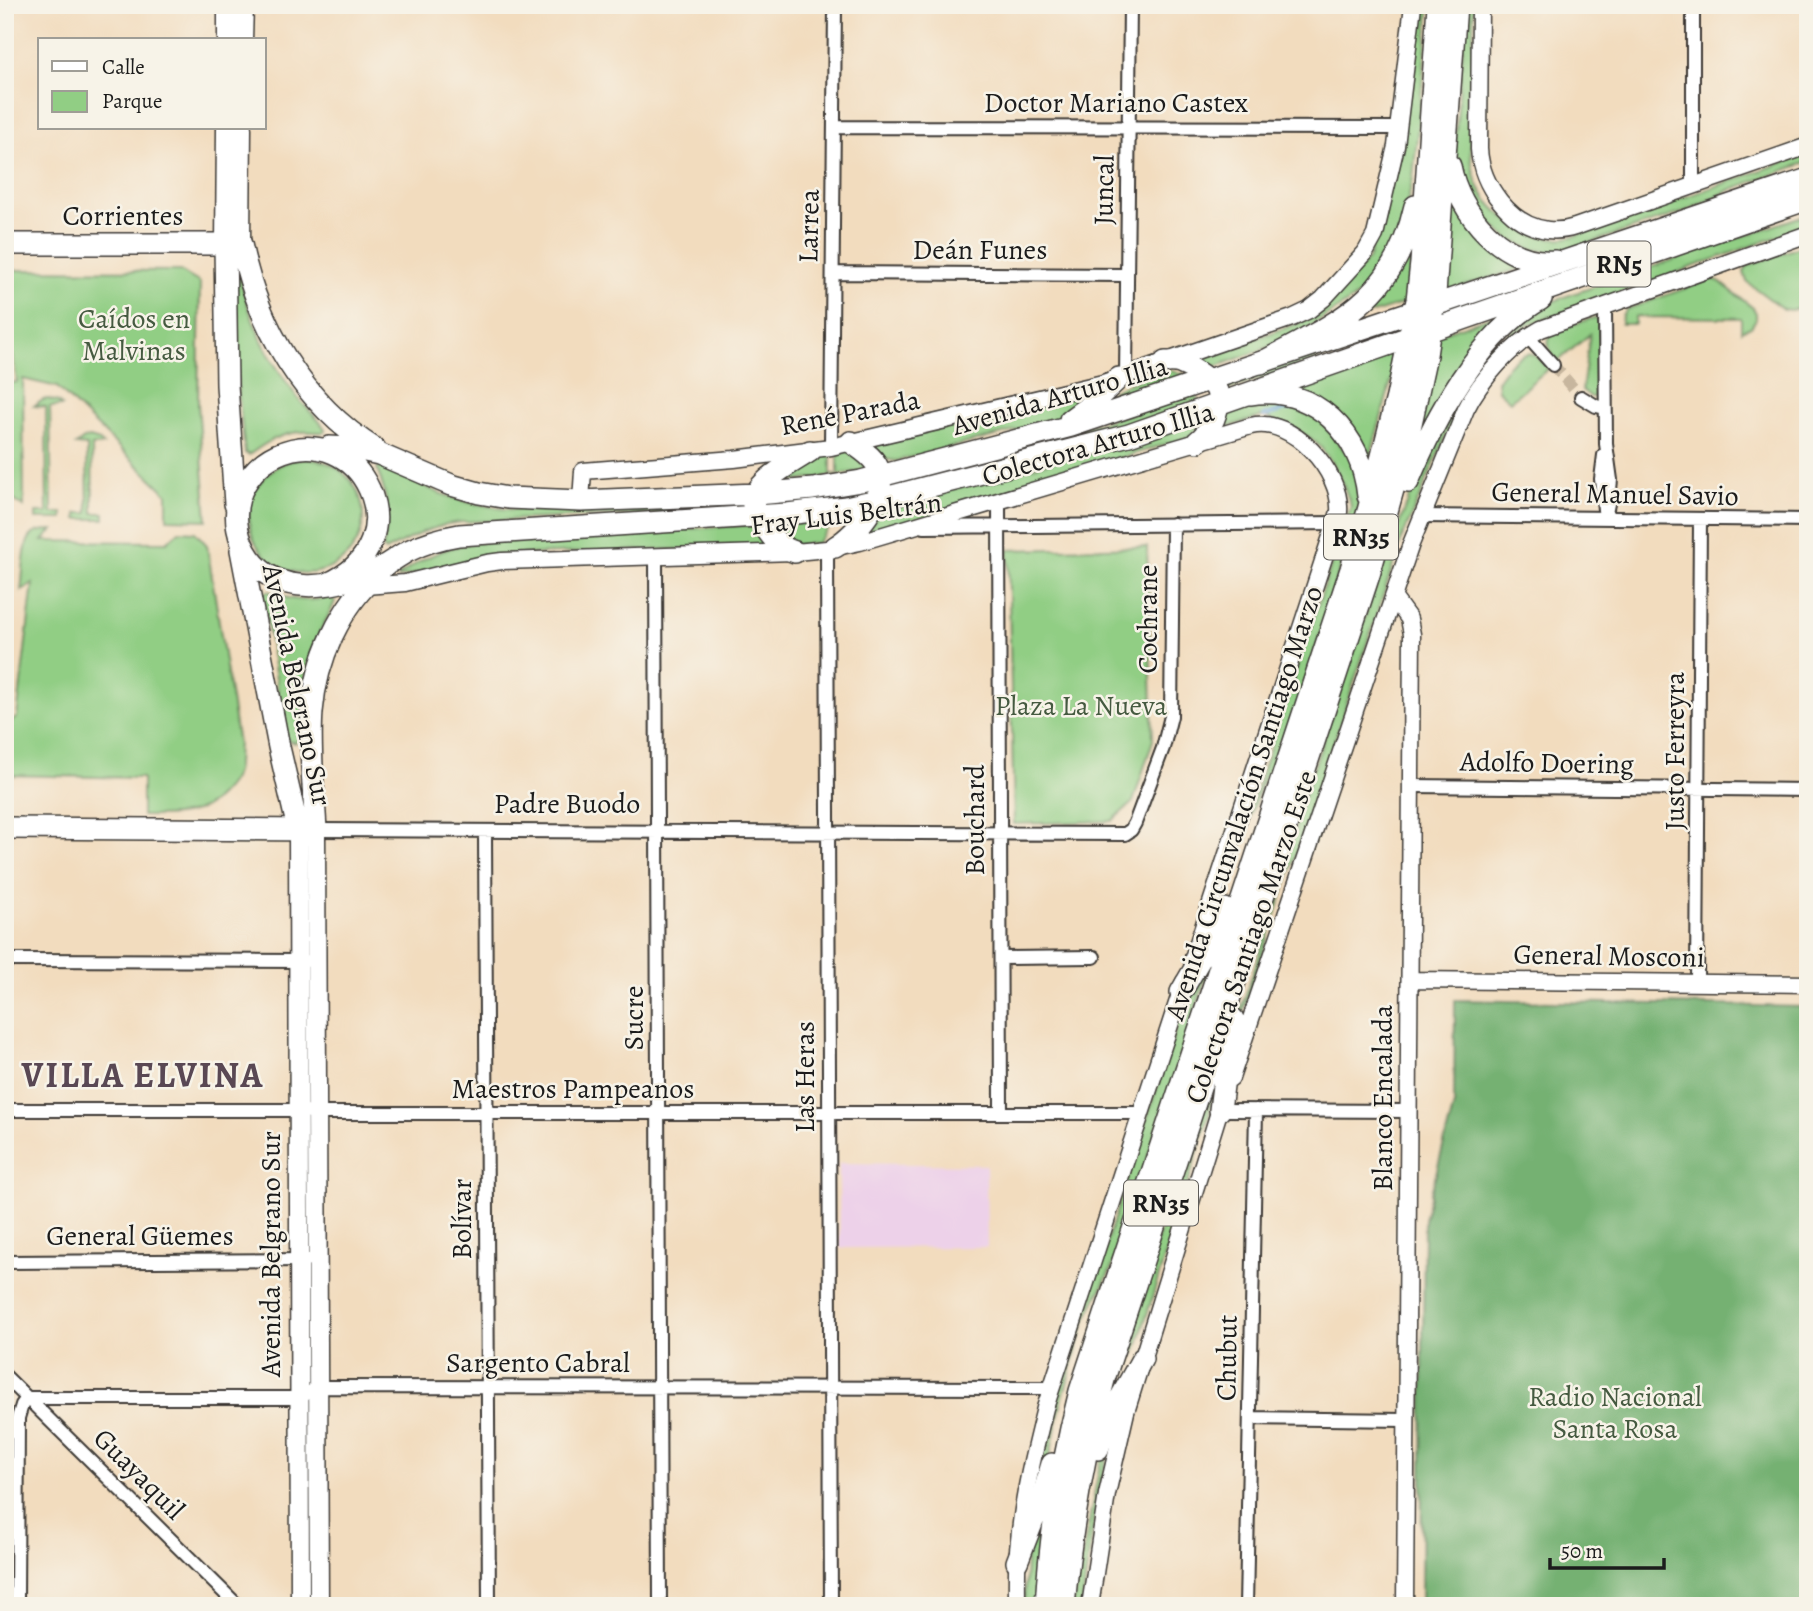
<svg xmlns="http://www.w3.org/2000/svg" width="1813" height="1611" font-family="Alegreya,serif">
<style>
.built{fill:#edd1e9}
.green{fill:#91ce84;stroke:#567550;stroke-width:2}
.forest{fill:#74b172;stroke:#486647;stroke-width:2}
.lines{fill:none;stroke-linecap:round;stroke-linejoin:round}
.stream{stroke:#69a3d8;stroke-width:4.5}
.minor-tunnel{stroke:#c7b69e;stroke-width:12;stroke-dasharray:12 6;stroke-linecap:butt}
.minor-casing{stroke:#3c3934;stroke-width:16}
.tertiary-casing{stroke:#3c3934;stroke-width:19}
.secondary-casing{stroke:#3c3934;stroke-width:21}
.primary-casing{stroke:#3c3934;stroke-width:24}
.trunk-casing{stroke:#3c3934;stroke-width:24}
.minor{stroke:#fff;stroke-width:12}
.tertiary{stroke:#fff;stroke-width:16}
.secondary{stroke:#fff;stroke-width:18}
.primary{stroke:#fff;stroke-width:21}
.trunk{stroke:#fff;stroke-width:21}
.labels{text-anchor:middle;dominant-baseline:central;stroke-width:5;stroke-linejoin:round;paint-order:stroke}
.shield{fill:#f7f3e8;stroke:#5e5c59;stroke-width:2}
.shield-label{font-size:26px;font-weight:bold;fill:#1c1c1c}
.street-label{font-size:28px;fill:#1c1c1c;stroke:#f7f3e8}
.park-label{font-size:28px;fill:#455a40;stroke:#f7f3e8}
.district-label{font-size:35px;font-weight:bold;letter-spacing:2px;fill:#594854;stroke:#f7f3e8}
</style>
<rect width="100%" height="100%" fill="#f7f3e8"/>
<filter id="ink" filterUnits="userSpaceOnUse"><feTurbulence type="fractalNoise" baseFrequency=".0143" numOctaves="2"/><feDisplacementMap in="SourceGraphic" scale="14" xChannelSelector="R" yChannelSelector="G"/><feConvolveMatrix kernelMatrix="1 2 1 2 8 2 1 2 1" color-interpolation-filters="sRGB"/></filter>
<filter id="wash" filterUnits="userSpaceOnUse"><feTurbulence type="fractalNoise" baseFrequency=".00686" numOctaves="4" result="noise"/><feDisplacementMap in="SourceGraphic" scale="28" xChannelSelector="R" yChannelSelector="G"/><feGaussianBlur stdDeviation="1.57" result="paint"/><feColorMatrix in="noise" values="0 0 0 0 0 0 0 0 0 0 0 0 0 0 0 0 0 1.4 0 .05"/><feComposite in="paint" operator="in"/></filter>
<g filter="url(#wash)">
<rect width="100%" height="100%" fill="#f2dcbe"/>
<!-- built -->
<path class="built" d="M839 1163 986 1165 987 1247 840 1248Z"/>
<!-- green -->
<path class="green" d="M1420 5H1430L1413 178 1403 221 1392 251 1359 295 1291 339 1212 368H1209L1192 360 1297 324 1315 316 1330 303 1369 258Z
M1466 5H1474C1473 36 1472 66 1472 97 1471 126 1466 159 1479 187 1487 204 1500 215 1515 225 1533 236 1550 241 1571 237L1808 154V162L1732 189 1684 212 1558 253 1531 249 1508 239 1477 211 1457 167 1455 145Z
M1450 199 1529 266 1444 292Z
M1808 214V226L1528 325 1515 335 1461 400 1403 536 1239 1024H1236L1280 890 1300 808 1379 577 1418 475 1462 391 1511 332 1550 303 1564 297Z
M1808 244V306L1791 310 1783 309 1747 282 1744 272 1747 266Z
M1411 249 1408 302 1348 321Z
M236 268 239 270C248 319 267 357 297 397 305 408 318 417 325 429L324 432C317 433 309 431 301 432 281 433 265 443 249 455L245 453 238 390 232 271Z
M5 270 180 271 200 283 198 404 207 520 167 519V494L57 387 23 379 24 507 5 494V384L17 382 13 356 5 345Z
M1712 279 1719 281 1753 308 1756 313V319L1751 327 1741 331V318L1635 317V324H1621L1622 315 1627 309Z
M1511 310 1414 445 1439 334Z
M1593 318 1599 320 1600 323V391L1596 397H1591L1582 390 1590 334 1557 362C1531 330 1569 327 1593 318Z
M1363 338 1365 343 1228 390 1227 383Z
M1400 349 1370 458H1367L1291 389Z
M1529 353 1536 356 1549 368 1510 401 1498 390 1497 381C1504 370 1515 355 1529 353Z
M1165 369 1190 376 1098 406 1115 389Z
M1087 394 1059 420 896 461 884 459 867 444Z
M1195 395 1199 400 1127 427 891 487 890 484Z
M1271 398 1320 420 1352 460 1360 503 1297 710 1261 785 1215 921H1212L1351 506C1344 484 1329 450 1309 437 1295 428 1278 423 1264 416L1220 429 1218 427 1235 407Z
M48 399 58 402 62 406 50 407 52 513H63V519H36V513H47L46 407 34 406 43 400Z
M1204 420 1190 437 863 536 882 510 887 507Z
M90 438 100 441 103 445 92 446 93 513H104V519H77V513H88L87 446 76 445 84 439Z
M849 449 868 470 778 484 813 457 831 452V474H838V450Z
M249 516a57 57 0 1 1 114 0a57 57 0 1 1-114 0Z
M379 466H383L439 493 467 502 504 509 556 510 743 502V510L462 522 447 524 423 532 385 551 383 548C389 518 389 498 377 470Z
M854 515 847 529 838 524V522H833L817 543 795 545 771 524Z
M748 525 755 529 771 546 500 555 398 578V576C423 558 442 548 473 543Z
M53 530 43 541 167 542 179 531 195 532 207 545 238 744C237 752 238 763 236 772 233 781 227 788 220 795 200 818 170 816 142 816V778L5 775V727L17 717 33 583 21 591C23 579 23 544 31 536 37 530 46 530 53 530Z
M1147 547 1153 740 1133 802 1112 821 1014 824 1008 550Z
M268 591C290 601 308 602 331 597L335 601C330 615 321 627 316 641 303 672 302 703 301 735L300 740 295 743 288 741 285 736 263 596 265 592Z
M1214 952 1112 1267 1086 1319 1082 1332 1061 1404 1050 1455 1034 1498 1048 1428 1057 1393 1183 1008 1190 992Z
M1220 1049 1209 1115 1136 1350 1106 1414 1115 1369Z
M1114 1431C1098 1488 1089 1547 1082 1606H1073L1102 1453Z
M1046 1501 1037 1606H1024L1026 1559Z"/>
<!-- forest -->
<path class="forest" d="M1455 1000 1808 1007V1606H1421L1424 1220 1454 1105Z"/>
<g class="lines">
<!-- stream -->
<path class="stream" d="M1264 416 1298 406"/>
</g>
</g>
<g filter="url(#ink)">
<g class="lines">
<!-- minor-tunnel -->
<path class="minor-tunnel" d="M1553 365 1581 397"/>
<!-- minor casing -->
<g class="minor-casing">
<path id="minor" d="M1693 5V186
M834 127 1399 128
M833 273 1127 275
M1605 306 1606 444 1611 480 1609 499 1605 518
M1528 337 1553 365
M1126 376 1130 5
M1581 397 1596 406 1605 408
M831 447 835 5
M999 501 1001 1113
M1604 510 1601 479 1604 455
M1422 516 1808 520
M924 527 1336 523
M827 549 831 1606
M656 556 660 1606
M1411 786 1808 790
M316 830 1125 834 1131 830 1135 823 1163 748 1171 716 1173 524
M485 831 489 1606
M1001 958 1094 957
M5 960 306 961
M1697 983 1700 519
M5 1110H299L317 1113H1141
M1220 1110 1409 1111
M5 1262 306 1260
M5 1376 238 1606
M27 1398H300L318 1387 1051 1388
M1250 1418 1406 1420
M17 1606 18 1418 22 1405 27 1398
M1246 1606 1256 1110"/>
</g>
<!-- tertiary casing -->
<g class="tertiary-casing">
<path id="tertiary" d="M1480 5 1479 149C1481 184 1510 226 1548 230 1557 231 1566 230 1575 227L1808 146
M581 501 583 471 734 459 831 447 1103 383 1292 318 1309 310 1323 299 1365 253 1375 235 1396 146 1413 5
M365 586 405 583 487 563 502 561 795 552 827 549 860 542 1251 426C1292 416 1342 472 1339 512L1192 961
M1393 597 1409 619 1412 634 1405 1606
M1410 980 1808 984
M1231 1078 1411 544 1466 409C1480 380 1513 344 1541 329L1808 234
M1017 1606C1017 1584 1016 1562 1019 1541 1023 1496 1034 1452 1045 1408L1184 982
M1090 1606 1107 1494 1126 1412 1223 1099"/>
</g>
<!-- secondary casing -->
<g class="secondary-casing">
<path id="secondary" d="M227 40V5
M243 40 244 5
M225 244 226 128
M241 244 242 128
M298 829 300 1606
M316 830 319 1606"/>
</g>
<!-- primary casing -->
<g class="primary-casing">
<path id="primary" d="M5 244H241C258 327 303 404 375 449
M225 244 227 385 235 504
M1165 362C1171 362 1177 361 1182 364 1191 367 1214 382 1217 391 1222 407 1210 433 1197 442
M1070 420 1089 406 1119 378
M329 447 351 448 379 454 451 485 479 493 508 498 581 501 757 494 813 489 861 481 1071 426 1414 311
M835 547C858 533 893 492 876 464 871 455 859 448 851 442
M241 550 279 747 298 829
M795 552C779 547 772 538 763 524 760 519 754 512 753 505 752 482 794 462 810 451
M327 584C423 543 361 416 276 455 259 463 245 479 239 498 233 518 238 541 250 558 278 597 333 588 372 572 385 567 395 558 408 551 424 543 441 538 459 535L787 514 846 507 877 500 1129 435 1410 337
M5 828 316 830C314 791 309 751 312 712 316 660 340 606 380 571"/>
</g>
<!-- trunk casing -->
<g class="trunk-casing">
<path id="trunk" d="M1450 166C1459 213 1503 266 1555 261
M1423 309 1808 179
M1420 334 1808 199
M1261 363C1339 321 1394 301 1415 206
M1250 394C1315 385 1362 434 1368 496
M1408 482C1434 419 1479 334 1541 299
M1181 992 1216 932 1225 909
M1220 1110 1229 1037 1233 1019
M1098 1449 1111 1415 1142 1359
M1017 1562 1043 1495 1052 1464
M1046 1606C1050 1533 1062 1461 1080 1391L1351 569 1368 511 1397 397 1417 300 1421 263 1438 5
M1064 1606C1071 1528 1084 1451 1105 1376L1369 575 1409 433 1426 355 1435 294 1456 5"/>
</g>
<!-- minor -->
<use href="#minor" class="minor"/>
<!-- tertiary -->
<use href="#tertiary" class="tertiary"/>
<!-- secondary -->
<use href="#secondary" class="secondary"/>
<!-- primary -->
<use href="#primary" class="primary"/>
<!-- trunk -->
<use href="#trunk" class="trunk"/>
</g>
</g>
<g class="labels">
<!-- shield labels -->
<g class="shield">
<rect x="1587.5" y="241.5" width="63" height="45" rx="5"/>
<rect x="1324" y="514.5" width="74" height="45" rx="5"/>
<rect x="1124" y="1180.5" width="74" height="45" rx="5"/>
</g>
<g class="shield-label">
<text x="1619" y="264">RN5</text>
<text x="1361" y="537">RN35</text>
<text x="1161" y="1203">RN35</text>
</g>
<!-- street labels -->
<g class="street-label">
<text x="1116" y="103">Doctor Mariano Castex</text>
<text transform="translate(1104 190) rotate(-89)">Juncal</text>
<text x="123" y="216">Corrientes</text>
<text transform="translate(809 226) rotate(-89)">Larrea</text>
<text x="980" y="250">Deán Funes</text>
<text transform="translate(1060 396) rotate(-16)">Avenida Arturo Illia</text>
<text transform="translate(850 413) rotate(-11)">René Parada</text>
<text transform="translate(1098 444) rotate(-16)">Colectora Arturo Illia</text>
<text transform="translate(1615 494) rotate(1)">General Manuel Savio</text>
<text transform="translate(846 514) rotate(-7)">Fray Luis Beltrán</text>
<text transform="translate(1148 619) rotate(-90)">Cochrane</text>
<text transform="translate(297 685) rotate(78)">Avenida Belgrano Sur</text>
<text transform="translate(1675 751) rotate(-90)">Justo Ferreyra</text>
<text transform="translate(1547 763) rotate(1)">Adolfo Doering</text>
<text transform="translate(1244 803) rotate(-72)">Avenida Circunvalación Santiago Marzo</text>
<text x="567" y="804">Padre Buodo</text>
<text transform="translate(975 820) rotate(-90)">Bouchard</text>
<text transform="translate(1251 937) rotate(-71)">Colectora Santiago Marzo Este</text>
<text transform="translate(1609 956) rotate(1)">General Mosconi</text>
<text transform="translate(634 1018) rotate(-90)">Sucre</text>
<text transform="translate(805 1077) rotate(-90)">Las Heras</text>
<text x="573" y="1089">Maestros Pampeanos</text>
<text transform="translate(1383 1098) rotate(-90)">Blanco Encalada</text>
<text transform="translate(462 1219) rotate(-90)">Bolívar</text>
<text x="140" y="1236">General Güemes</text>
<text transform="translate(271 1254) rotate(-90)">Avenida Belgrano Sur</text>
<text transform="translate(1227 1358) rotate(-89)">Chubut</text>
<text x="538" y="1363">Sargento Cabral</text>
<text transform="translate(139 1474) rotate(45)">Guayaquil</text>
</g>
<!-- park labels -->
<g class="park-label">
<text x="134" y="319">Caídos en<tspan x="134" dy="32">Malvinas</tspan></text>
<text x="1081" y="706">Plaza La Nueva</text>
<text x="1615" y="1397">Radio Nacional<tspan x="1615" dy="32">Santa Rosa</tspan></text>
</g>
<!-- district labels -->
<g class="district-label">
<text x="143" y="1075">VILLA ELVINA</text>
</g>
</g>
<!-- margin -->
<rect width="1813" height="1611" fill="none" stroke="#f7f3e8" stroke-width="28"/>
<!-- legend -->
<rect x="38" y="38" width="228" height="91" fill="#f7f3e8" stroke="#9f9d96" stroke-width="2"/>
<rect x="52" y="61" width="35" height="10" fill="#ffffff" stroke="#9f9d96" stroke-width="2"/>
<text x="102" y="74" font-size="21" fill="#1c1c1c">Calle</text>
<rect x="52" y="91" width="35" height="21" fill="#91ce84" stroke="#9f9d96" stroke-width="2"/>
<text x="102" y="108" font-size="21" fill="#1c1c1c">Parque</text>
<!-- scale -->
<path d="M1550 1558v10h114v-10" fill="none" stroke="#1c1c1c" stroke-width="3.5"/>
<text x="1561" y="1558" font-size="21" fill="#1c1c1c" stroke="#f7f3e8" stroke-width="5" paint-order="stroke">50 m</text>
</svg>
